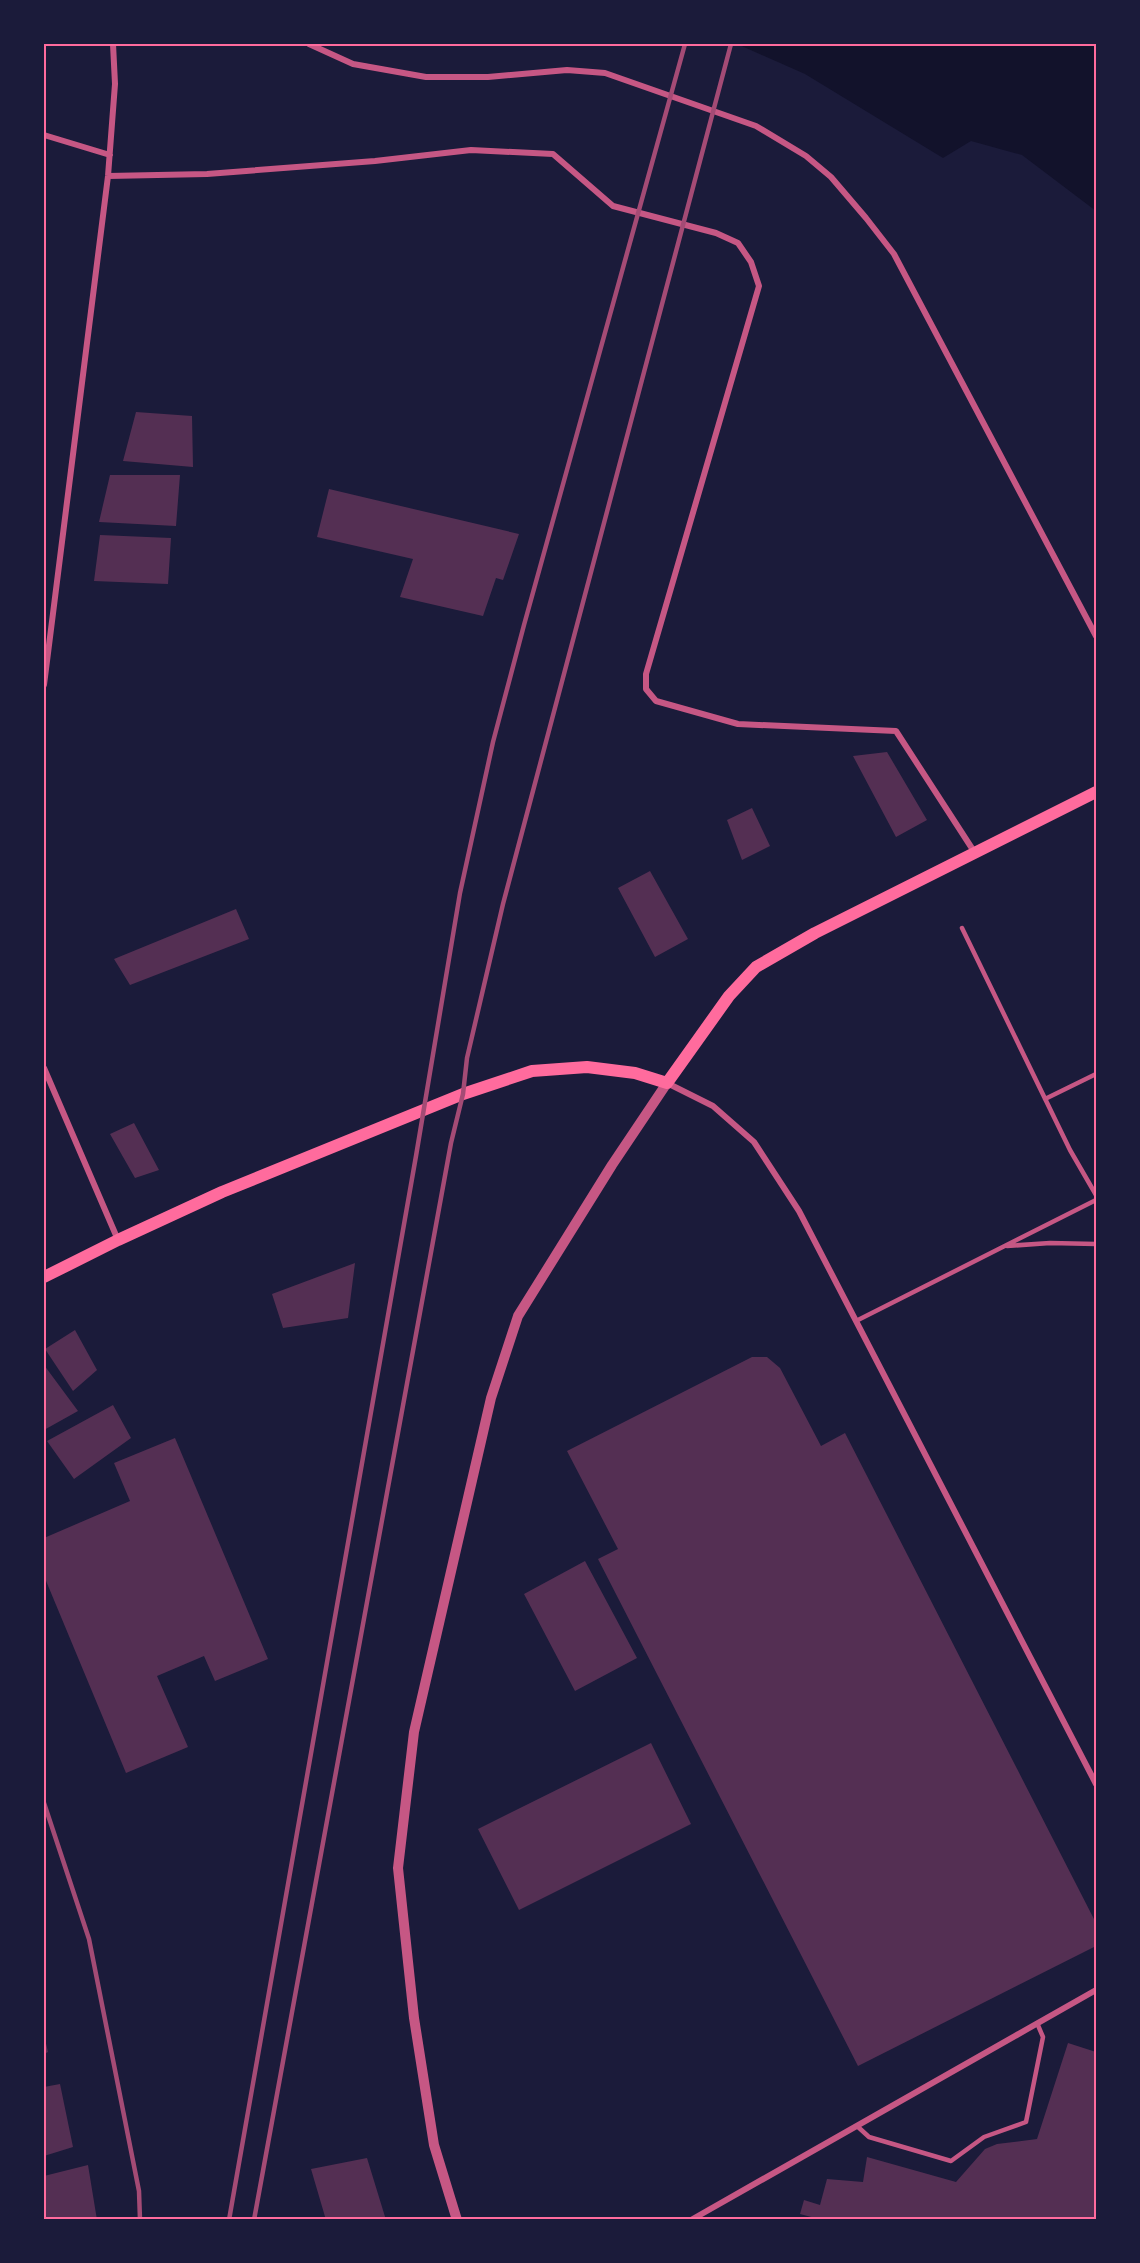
<svg xmlns="http://www.w3.org/2000/svg" width="1140" height="2263" font-family="'PT Sans',sans-serif">
<style>
.water{fill:#12122b}
.building{fill:#542f53}
.lines{fill:none;stroke-linecap:round;stroke-linejoin:round}
.service{stroke:#c65784;stroke-width:4.5}
.minor{stroke:#c65784;stroke-width:6}
.tertiary{stroke:#c65784;stroke-width:10}
.secondary{stroke:#ff6b9d;stroke-width:12}
.rail{stroke:#a44b75;stroke-width:4.5}
.neatline{fill:none;stroke:#ff6b9d;stroke-width:2}
</style>
<rect width="100%" height="100%" fill="#1b1b3a"/>
<!-- water -->
<path class="water" d="M737 44H1096V211L1022 155 971 141 943 158 805 74Z"/>
<!-- building -->
<path class="building" d="M136 412 192 416 193 467 123 461Z
M110 475H180L176 526 99 522Z
M329 489 519 534 503 580 496 578 483 616 400 597 413 559 317 537Z
M100 535 171 538 168 584 94 581Z
M887 752 927 820 896 837 853 756Z
M752 808 770 846 742 860 727 820Z
M650 871 688 939 655 957 618 888Z
M236 909 249 939 130 985 114 959Z
M134 1123 159 1170 135 1178 110 1134Z
M355 1263 348 1318 283 1328 272 1294Z
M75 1330 97 1370 73 1391 45 1349Z
M752 1357H767L780 1368 821 1446 845 1433 1096 1923V1946L858 2066 598 1559 618 1549 567 1451Z
M44 1365 78 1411 44 1430Z
M113 1405 131 1438 74 1479 47 1441Z
M175 1438 268 1659 215 1681 204 1656 157 1676 188 1747 126 1773 44 1576V1538L130 1501 114 1463Z
M585 1561 637 1658 575 1691 524 1594Z
M651 1743 691 1824 519 1910 478 1829Z
M44 2035 48 2052 44 2054Z
M1068 2043 1096 2052V2220H815V2218L800 2214 804 2200 820 2205 827 2179 863 2182 867 2157 956 2182 985 2149 997 2144 1037 2139Z
M60 2084 73 2147 44 2156V2087Z
M367 2158 386 2220H326L311 2169Z
M88 2165 97 2220H44V2176Z"/>
<g class="lines">
<!-- service -->
<path class="service" d="M962 928 1070 1150 1096 1195
M1045 1099 1096 1074
M1007 1246 1050 1243 1096 1244
M856 1321 1096 1200
M857 2126 869 2137 951 2161 984 2137 1026 2122 1043 2037 1037 2023"/>
<!-- minor -->
<path class="minor" d="M309 44 353 64 426 77H488L567 70 605 73 756 126 806 156 831 177 866 218 894 254 1096 636
M44 135 110 155
M108 176 207 174 375 161 471 150 553 154 613 206 716 233 738 243 751 262 759 286 646 674V689L656 701 738 724 896 731 975 853
M44 685 108 176 115 84 113 44
M44 1068 118 1240
M667 1083 713 1106 754 1142 799 1211 1096 1784
M691 2220 1096 1990"/>
<!-- tertiary -->
<path class="tertiary" d="M457 2220 434 2145 414 2018 398 1868 414 1732 491 1398 518 1316 612 1165 667 1083"/>
<!-- secondary -->
<path class="secondary" d="M44 1277 118 1240 222 1192 463 1094 532 1071 587 1067 635 1073 667 1083 729 996 756 967 815 933 1096 792"/>
<!-- rail -->
<path class="rail" d="M44 1803 89 1939 139 2191 140 2220
M229 2220 416 1156 460 893 493 742 524 625 685 44
M254 2220 451 1143 463 1094 467 1058 503 904 731 44"/>
</g>
<!-- border -->
<rect width="1140" height="2263" fill="none" stroke="#1b1b3a" stroke-width="90"/>
<rect x="45" y="45" width="1050" height="2173" class="neatline"/>
</svg>
